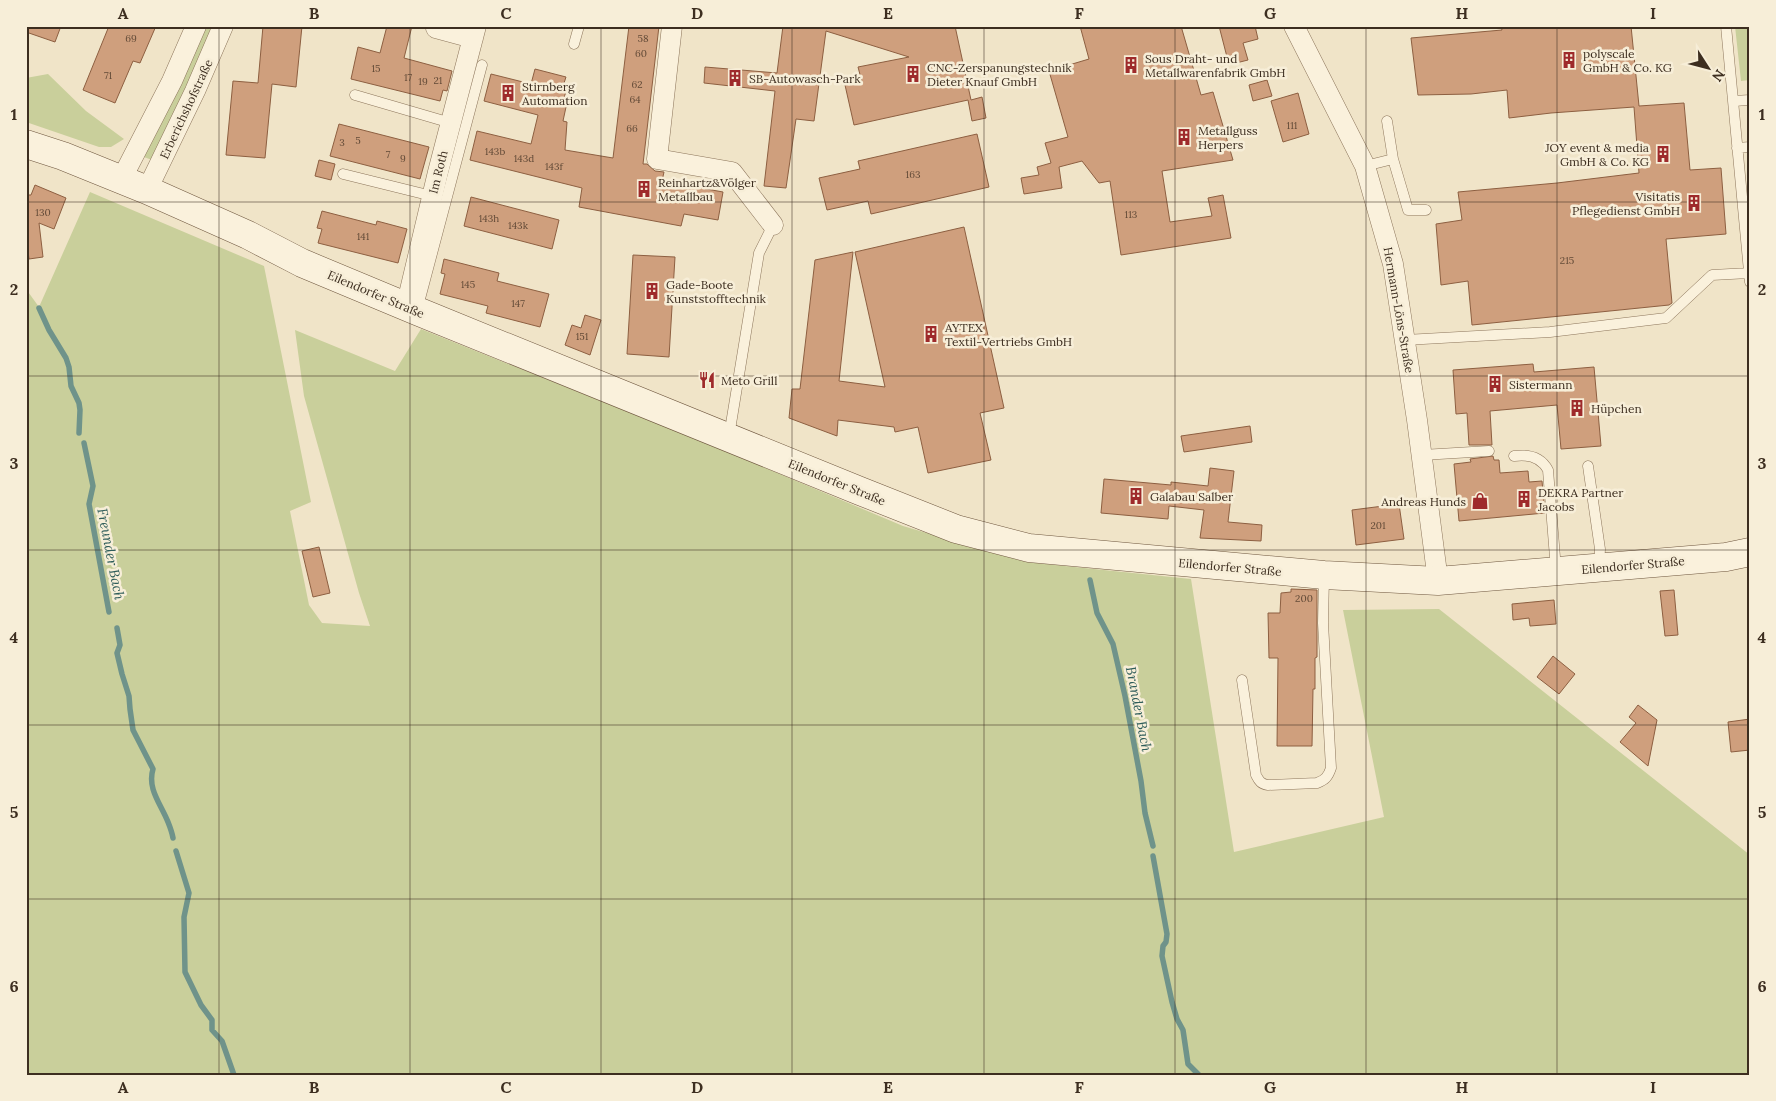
<svg xmlns="http://www.w3.org/2000/svg" width="1776" height="1101" font-family="Lora,serif">
<style>
.green{fill:#c9cf9b}
.lines{fill:none;stroke-linecap:round;stroke-linejoin:round}
.stream{stroke:#6f938a;stroke-width:5.5}
.building{fill:#cf9f7d;stroke:#8d5f41}
.lane-casing{stroke:#8d765c;stroke-width:11}
.street-casing{stroke:#8d765c;stroke-width:21}
.secondary-casing{stroke:#6f573f;stroke-width:29}
.lane{stroke:#faf1dc;stroke-width:10}
.street{stroke:#faf1dc;stroke-width:20}
.secondary{stroke:#faf1dc;stroke-width:28}
.grid{fill:none;stroke:#3d2e20;stroke-width:1;stroke-opacity:0.55}
.labels{text-anchor:middle;dominant-baseline:central;stroke-width:5;stroke-linejoin:round;paint-order:stroke}
.number-label{font-size:10px;fill:#624a37}
.poi-label{font-size:12px;fill:#3d2e20;stroke:#f7eed8;text-anchor:start}
.street-label{font-size:12px;fill:#3d2e20;stroke:#f7eed8}
.water-label{font-size:14px;font-style:italic;fill:#2f5d5a;stroke:#f7eed8}
.neatline{fill:none;stroke:#3d2e20;stroke-width:2}
.grid-label{font-size:16px;text-anchor:middle;font-weight:bold;fill:#3d2e20}
</style>
<rect width="100%" height="100%" fill="#f0e4c8"/>
<!-- green -->
<path class="green" d="M205 26H215L152 160 144 157 180 86Z
M1735 26H1750V80L1741 81Z
M48 74 86 111 124 139 111 147H99L26 122V78Z
M90 192 264 266 311 502 290 511 309 605 322 623 370 626 359 593 304 396 295 330 395 371 421 329 723 450 903 526 1026 562 1191 579 1234 852 1384 817 1343 610 1439 609 1750 855V1075H26V289L39 307Z"/>
<g class="lines">
<!-- stream -->
<path class="stream" d="M39 308 49 330 66 358 69 367 71 386 79 403 80 410 79 433
M84 443 93 486 89 504 109 612
M1090 580 1097 613 1113 644 1125 696 1141 781 1145 813 1153 846
M117 628 120 645 117 653 122 674 129 696 130 709 133 730 153 769C147 789 161 804 168 822 170 827 172 832 173 838
M176 851 189 893 184 917 185 972 201 1005 212 1020V1030L222 1041 234 1075
M1153 856 1167 934 1166 942 1163 946 1162 956 1172 1002 1177 1019 1183 1030 1188 1064 1199 1075"/>
</g>
<!-- building -->
<path class="building" d="M26 26H61L55 42 26 32Z
M109 26H156L140 63 133 61 115 103 83 90Z
M263 26H302L296 87 272 84 265 158 226 155 233 81 258 83Z
M387 26H412L404 58 452 71 447 91 443 90 440 101 351 79 358 47 380 53Z
M629 26H659L643 164H647L655 171 664 172 662 181 723 192 718 220 684 214 681 226 579 207 582 188 470 160 477 131 531 144 538 115 484 101 491 74 531 84 535 69 566 77 563 86 567 87 562 106 566 107 563 121 567 122 565 150 613 158Z
M783 26H955L971 100 982 97 986 118 972 121 968 100 854 125 845 85 862 82 858 67 909 57 826 31 814 121 796 119 786 188 764 186 775 91 704 83 705 67 777 73Z
M1080 26H1181L1201 95 1213 92 1233 160 1162 171 1170 222 1212 216 1208 198 1223 195 1231 238 1121 255 1110 181 1099 183 1082 161 1059 167 1062 188 1024 194 1021 178 1039 175 1037 167 1051 163 1045 143 1068 137 1049 71 1089 59Z
M1219 26H1255L1258 39 1243 43 1248 60 1232 64 1230 56 1227 57Z
M1501 26H1631L1639 106 1684 103 1690 170 1721 168 1726 234 1666 239 1672 303 1669 305 1472 325 1468 281 1441 285 1436 224 1462 220 1458 192 1557 183 1639 173 1634 107 1551 113 1509 118 1507 90 1471 94 1418 95 1411 38 1502 30Z
M1267 80 1272 96 1253 101 1249 85Z
M1298 93 1309 134 1283 142 1271 101Z
M339 124 429 147 420 179 330 156Z
M977 134 989 187 871 214 868 201 827 210 819 178 860 169 858 161Z
M319 160 335 164 331 180 315 176Z
M35 185 66 198 54 229 39 223 43 257 29 259 26 236V195H31Z
M471 197 559 220 552 249 464 226Z
M322 211 376 225 377 221 407 229 398 263 318 243 322 229 317 228Z
M964 227 1004 408 980 413 991 460 928 473 918 427 895 432 894 427 838 420 837 436 789 418 792 389H800L815 260 853 252 839 381 885 387 855 252Z
M633 255 675 257 669 357 627 354Z
M444 259 499 273 497 281 549 294 540 327 486 313 488 306 440 294 445 274 441 273Z
M585 315 601 320 590 355 565 345 572 325 581 328Z
M1533 364 1534 372 1594 367 1601 446 1561 449 1557 405 1490 411 1492 445H1469L1467 413 1456 414 1453 370Z
M1250 426 1252 442 1184 452 1181 436Z
M1493 456 1494 460H1499L1500 473 1528 471 1529 482 1542 481 1545 513 1459 521 1454 464 1471 462 1470 459Z
M1210 468 1234 471 1228 522 1262 525 1261 541 1200 538 1204 510 1169 506 1168 519 1101 513 1104 479 1171 485V482L1208 486Z
M1399 504 1404 539 1356 545 1352 510Z
M319 547 330 593 313 597 302 551Z
M1291 589 1317 590V657L1315 658V689H1313L1312 746H1277L1278 658H1269L1268 613H1280L1281 593 1291 592Z
M1674 590 1678 635 1665 636 1660 591Z
M1554 600 1556 624 1530 626 1529 618 1513 620 1512 604Z
M1553 656 1575 674 1559 694 1537 677Z
M1638 705 1657 720 1648 766 1620 742 1636 723 1629 717Z
M1750 719V750L1731 752 1728 722Z"/>
<g class="lines">
<!-- lane casing -->
<g class="lane-casing">
<path id="lane" d="M1726 26 1750 282
M574 44 579 26
M355 95 451 123
M1733 101 1750 100
M1737 148 1750 147
M1393 159 1408 210H1426
M1365 166 1393 159 1387 121
M343 174 432 196
M417 310 482 65
M1405 340 1550 332 1666 318 1712 275 1749 273
M729 436 759 253 773 225
M1422 455 1489 451
M1514 456C1528 454 1541 457 1548 470L1556 570
M1588 466 1600 549 1599 567
M1242 680 1256 775C1259 781 1261 784 1268 785L1317 783C1325 780 1328 777 1331 768L1323 623 1324 576"/>
</g>
<!-- street casing -->
<g class="street-casing">
<path id="street" d="M437 26 436 28 473 38
M672 26 657 159 732 172 773 225
M1294 26 1365 166 1393 264 1417 420 1438 581
M121 180 172 81 196 26
M147 190 195 91 223 26
M406 307 438 172 476 26"/>
</g>
<!-- secondary casing -->
<g class="secondary-casing">
<path id="secondary" d="M26 144 63 156 147 190 248 235 302 263 417 311 860 491 956 529 1029 548 1324 575 1438 581 1726 557 1750 552"/>
</g>
<!-- lane -->
<use href="#lane" class="lane"/>
<!-- street -->
<use href="#street" class="street"/>
<!-- secondary -->
<use href="#secondary" class="secondary"/>
</g>
<!-- grid -->
<path class="grid" d="M219 26V1075M410 26V1075M601 26V1075M792 26V1075M984 26V1075M1175 26V1075M1366 26V1075M1557 26V1075M26 202H1750M26 376H1750M26 550H1750M26 725H1750M26 899H1750"/>
<!-- icons -->
<defs>
<g id="building-bare" transform="scale(1.35)"><path d="M-4-6H4V6H1V3H-1V6H-4ZM-2.5-4.3h1.7v1.8h-1.7ZM.8-4.3h1.7v1.8H.8ZM-2.5-1h1.7V.8h-1.7ZM.8-1h1.7V.8H.8Z" fill="#9e2a2b" stroke="#f7eed8" stroke-width="2.5" paint-order="stroke"/></g>
<g id="restaurant-bare" transform="scale(1.35)"><path d="M-5-6h1v4h1v-4h1v4h1v-4h1v5L-1.5 .5V6h-2V.5L-5-1ZM5-6V6H3V1.5H1.5Q1.5-4 5-6Z" fill="#9e2a2b" stroke="#f7eed8" stroke-width="2.5" paint-order="stroke"/></g>
<g id="shop-bare" transform="scale(1.35)"><path d="M-5-2.5h2.3a2.7 3.5 0 0 1 5.4 0H5L5.5 6h-11ZM-1.5-2.5h3a1.5 2.3 0 0 0-3 0Z" fill="#9e2a2b" stroke="#f7eed8" stroke-width="2.5" paint-order="stroke"/></g>
</defs>
<g fill-rule="evenodd">
<use href="#building-bare" x="1569" y="60"/>
<use href="#building-bare" x="1131" y="65"/>
<use href="#building-bare" x="913" y="74"/>
<use href="#building-bare" x="735" y="78"/>
<use href="#building-bare" x="508" y="93"/>
<use href="#building-bare" x="1184" y="137"/>
<use href="#building-bare" x="1663" y="154"/>
<use href="#building-bare" x="644" y="189"/>
<use href="#building-bare" x="1694" y="203"/>
<use href="#building-bare" x="652" y="291"/>
<use href="#building-bare" x="931" y="334"/>
<use href="#restaurant-bare" x="707" y="380"/>
<use href="#building-bare" x="1495" y="384"/>
<use href="#building-bare" x="1577" y="408"/>
<use href="#building-bare" x="1136" y="496"/>
<use href="#building-bare" x="1524" y="499"/>
<use href="#shop-bare" x="1480" y="501"/>
</g>
<g class="labels">
<!-- number labels -->
<g class="number-label">
<text x="131" y="38">69</text>
<text x="643" y="38">58</text>
<text x="641" y="53">60</text>
<text x="376" y="68">15</text>
<text x="108" y="75">71</text>
<text x="408" y="77">17</text>
<text x="438" y="80">21</text>
<text x="423" y="81">19</text>
<text x="637" y="84">62</text>
<text x="635" y="99">64</text>
<text x="1292" y="125">111</text>
<text x="632" y="128">66</text>
<text x="358" y="140">5</text>
<text x="342" y="142">3</text>
<text x="495" y="151">143b</text>
<text x="388" y="154">7</text>
<text x="403" y="158">9</text>
<text x="524" y="158">143d</text>
<text x="554" y="166">143f</text>
<text x="913" y="174">163</text>
<text x="43" y="212">130</text>
<text x="1131" y="214">113</text>
<text x="489" y="218">143h</text>
<text x="518" y="225">143k</text>
<text x="363" y="236">141</text>
<text x="1567" y="260">215</text>
<text x="468" y="284">145</text>
<text x="518" y="303">147</text>
<text x="582" y="336">151</text>
<text x="1378" y="525">201</text>
<text x="1304" y="598">200</text>
</g>
<!-- poi labels -->
<g class="poi-label">
<text x="1583" y="53">polyscale<tspan x="1583" dy="14">GmbH &amp; Co. KG</tspan></text>
<text x="1145" y="58">Sous Draht- und<tspan x="1145" dy="14">Metallwarenfabrik GmbH</tspan></text>
<text x="927" y="67">CNC-Zerspanungstechnik<tspan x="927" dy="14">Dieter Knauf GmbH</tspan></text>
<text x="749" y="78">SB-Autowasch-Park</text>
<text x="522" y="86">Stirnberg<tspan x="522" dy="14">Automation</tspan></text>
<text x="1198" y="130">Metallguss<tspan x="1198" dy="14">Herpers</tspan></text>
<text x="1649" y="147" text-anchor="end">JOY event &amp; media<tspan x="1649" dy="14">GmbH &amp; Co. KG</tspan></text>
<text x="658" y="182">Reinhartz&amp;Völger<tspan x="658" dy="14">Metallbau</tspan></text>
<text x="1680" y="196" text-anchor="end">Visitatis<tspan x="1680" dy="14">Pflegedienst GmbH</tspan></text>
<text x="666" y="284">Gade-Boote<tspan x="666" dy="14">Kunststofftechnik</tspan></text>
<text x="945" y="327">AYTEX<tspan x="945" dy="14">Textil-Vertriebs GmbH</tspan></text>
<text x="721" y="380">Meto Grill</text>
<text x="1509" y="384">Sistermann</text>
<text x="1591" y="408">Hüpchen</text>
<text x="1538" y="492">DEKRA Partner<tspan x="1538" dy="14">Jacobs</tspan></text>
<text x="1150" y="496">Galabau Salber</text>
<text x="1466" y="501" text-anchor="end">Andreas Hunds</text>
</g>
<!-- street labels -->
<g class="street-label">
<text transform="translate(186 109) rotate(-65)">Erberichshofstraße</text>
<text transform="translate(438 172) rotate(-76)">Im Roth</text>
<text transform="translate(376 294) rotate(23)">Eilendorfer Straße</text>
<text transform="translate(1399 310) rotate(80)">Hermann-Löns-Straße</text>
<text transform="translate(837 482) rotate(22)">Eilendorfer Straße</text>
<text transform="translate(1633 565) rotate(-5)">Eilendorfer Straße</text>
<text transform="translate(1230 567) rotate(5)">Eilendorfer Straße</text>
</g>
<!-- water labels -->
<g class="water-label">
<text transform="translate(111 554) rotate(79)">Freunder Bach</text>
<text transform="translate(1139 709) rotate(79)">Brander Bach</text>
</g>
</g>
<!-- border -->
<rect width="1776" height="1101" fill="none" stroke="#f7eed8" stroke-width="55"/>
<!-- north arrow -->
<g transform="translate(1708 68) rotate(126)" stroke="#f7eed8" stroke-width="4" paint-order="stroke">
<path d="M0-4L9 19L0 12L-9 19Z" fill="#3d2e20"/>
<text y="-8" font-size="14" font-weight="bold" text-anchor="middle" fill="#3d2e20">N</text>
</g>
<rect x="28" y="28" width="1720" height="1046" class="neatline"/>
<g class="grid-label">
<text x="123" y="19">A</text>
<text x="314" y="19">B</text>
<text x="506" y="19">C</text>
<text x="697" y="19">D</text>
<text x="888" y="19">E</text>
<text x="1079" y="19">F</text>
<text x="1270" y="19">G</text>
<text x="1462" y="19">H</text>
<text x="1653" y="19">I</text>
<text x="14" y="120">1</text>
<text x="1762" y="120">1</text>
<text x="14" y="295">2</text>
<text x="1762" y="295">2</text>
<text x="14" y="469">3</text>
<text x="1762" y="469">3</text>
<text x="14" y="643">4</text>
<text x="1762" y="643">4</text>
<text x="14" y="818">5</text>
<text x="1762" y="818">5</text>
<text x="14" y="992">6</text>
<text x="1762" y="992">6</text>
<text x="123" y="1093">A</text>
<text x="314" y="1093">B</text>
<text x="506" y="1093">C</text>
<text x="697" y="1093">D</text>
<text x="888" y="1093">E</text>
<text x="1079" y="1093">F</text>
<text x="1270" y="1093">G</text>
<text x="1462" y="1093">H</text>
<text x="1653" y="1093">I</text>
</g>
</svg>
